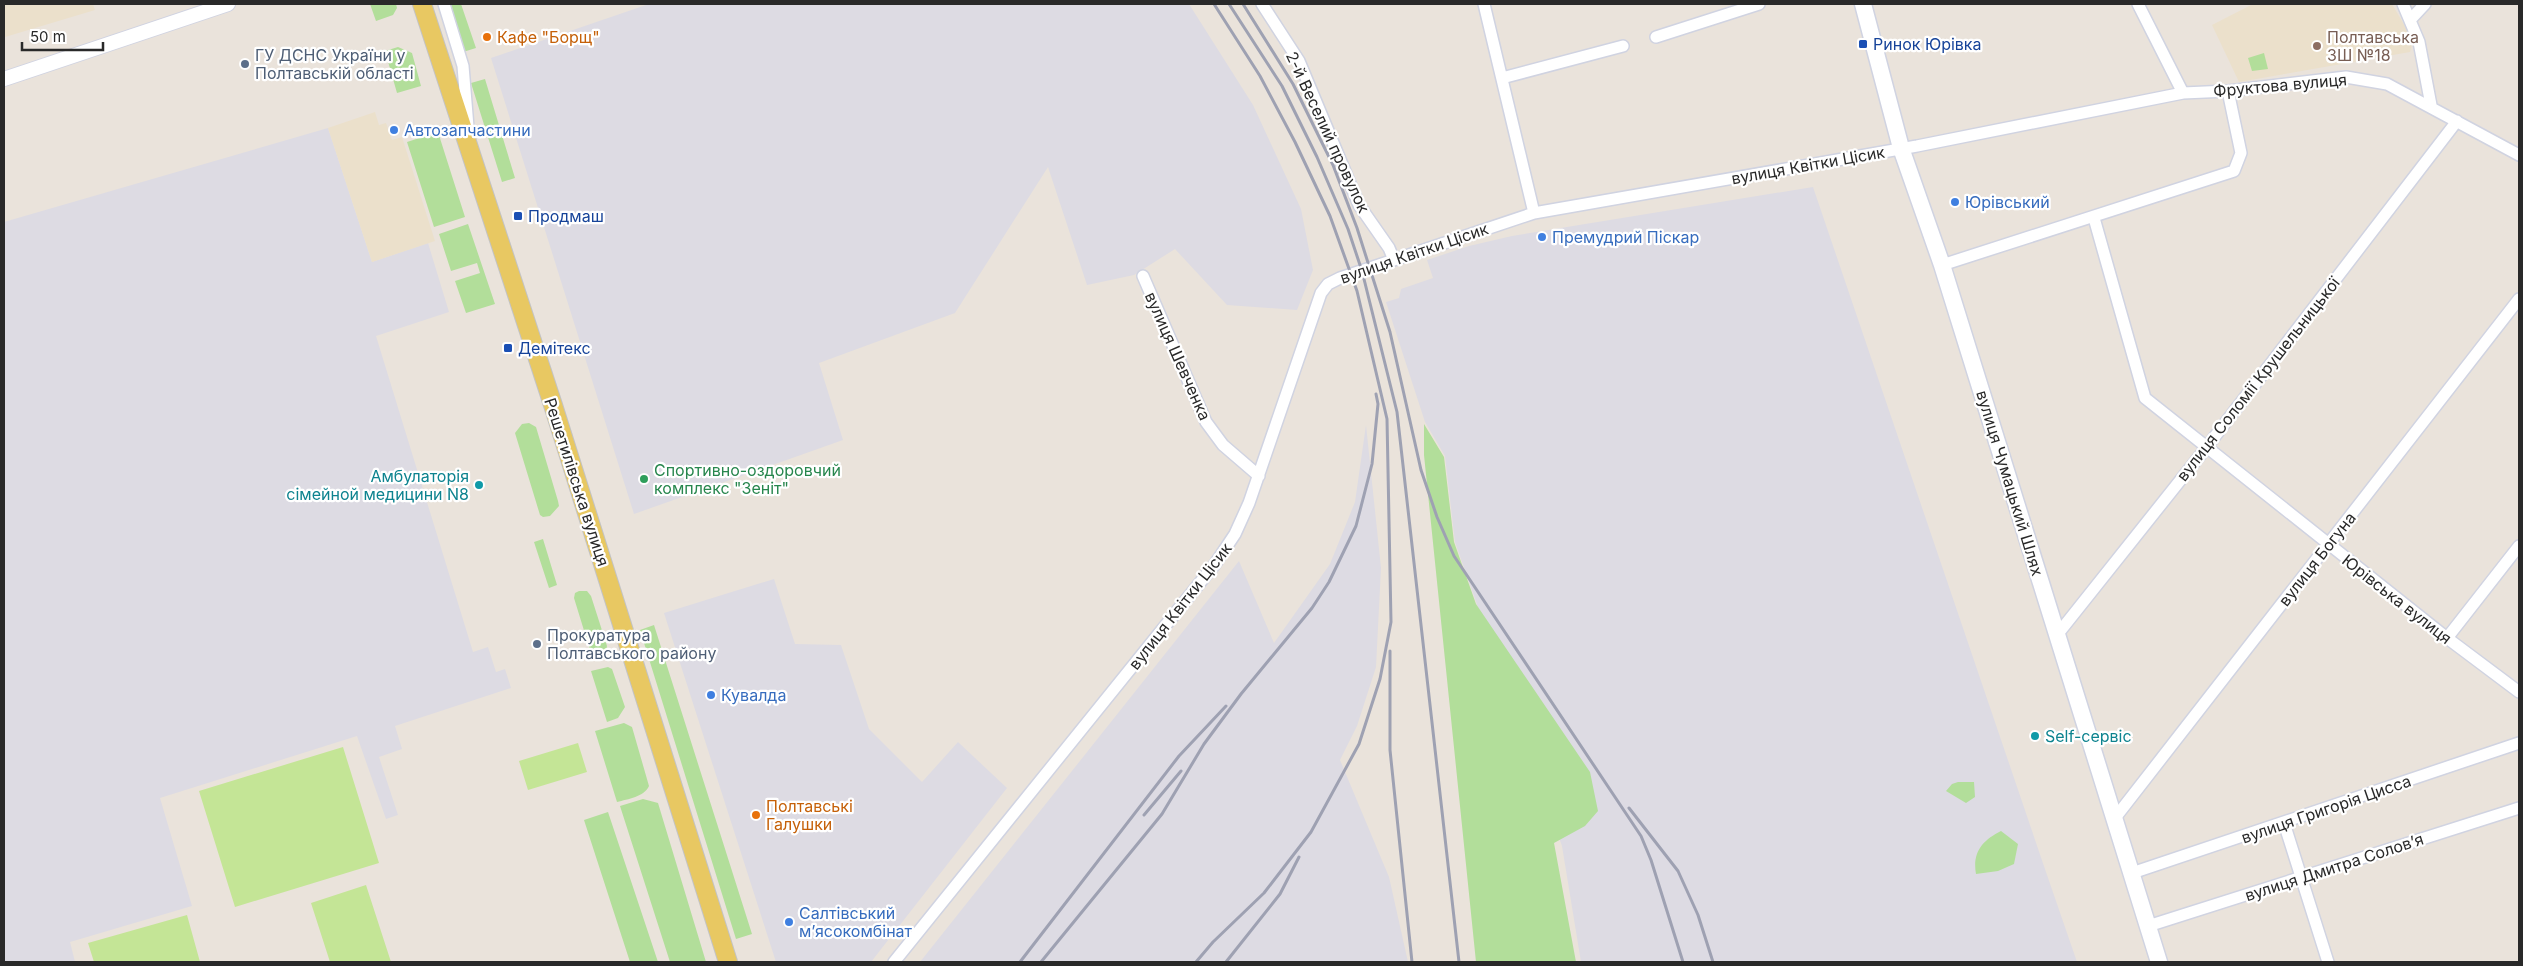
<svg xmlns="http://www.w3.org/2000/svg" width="2523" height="966" font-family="Inter,sans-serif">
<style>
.industrial{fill:#dddbe3}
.education{fill:#ebe0cb}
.green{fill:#b2de9a}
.pitch{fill:#c4e596}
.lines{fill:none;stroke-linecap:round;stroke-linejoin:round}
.minor-casing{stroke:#d0d3e1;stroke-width:14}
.tertiary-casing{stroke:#d0d3e1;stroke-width:16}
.secondary-casing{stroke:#d0d3e1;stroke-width:19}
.primary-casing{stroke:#c3c3c3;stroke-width:20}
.minor{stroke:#fff;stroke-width:11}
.tertiary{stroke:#fff;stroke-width:14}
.secondary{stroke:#fff;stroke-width:16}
.primary{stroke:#e8c862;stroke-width:18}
.rail{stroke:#9ea1b2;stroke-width:3}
.food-dot{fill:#e8710a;stroke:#fff;stroke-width:2}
.transit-dot{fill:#1a4fb4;stroke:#fff;stroke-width:2}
.education-dot{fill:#8d6e63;stroke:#fff;stroke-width:2}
.service-dot{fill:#5c6f8a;stroke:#fff;stroke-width:2}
.shop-dot{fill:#3f7fe0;stroke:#fff;stroke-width:2}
.leisure-dot{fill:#2e9e5b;stroke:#fff;stroke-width:2}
.culture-dot{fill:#0f9aa8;stroke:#fff;stroke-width:2}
.labels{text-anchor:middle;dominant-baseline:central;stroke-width:4.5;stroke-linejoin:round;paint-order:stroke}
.food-label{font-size:16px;fill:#c56008;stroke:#fff;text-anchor:start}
.education-label{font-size:16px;fill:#785e54;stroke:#fff;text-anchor:start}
.transit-label{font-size:16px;fill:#164399;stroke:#fff;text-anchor:start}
.service-label{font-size:16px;fill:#4e5e75;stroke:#fff;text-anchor:start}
.street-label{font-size:16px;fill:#292929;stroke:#fff}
.shop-label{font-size:16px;fill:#366cbe;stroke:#fff;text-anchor:start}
.leisure-label{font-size:16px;fill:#27864d;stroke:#fff;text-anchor:start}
.culture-label{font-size:16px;fill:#0d838f;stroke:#fff;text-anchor:end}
</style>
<rect width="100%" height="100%" fill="#eae3db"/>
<!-- industrial -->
<path class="industrial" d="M649 4H1189L1253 105 1301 209 1313 270 1297 310 1227 305 1175 249 1134 275 1087 285 1048 167 955 313 819 363 843 440 634 514 491 58Z
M328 128 372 262 428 243 449 312 376 336 473 652 488 647 496 672 505 669 511 688 395 726 402 749 379 757 398 815 386 819 357 736 160 798 192 906 70 942 75 962H4V222Z
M1813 187 2047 875 2077 962H1581L1562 846 1455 542 1445 456 1425 422 1386 302 1399 298 1401 289 1433 278 1427 260 1469 246 1512 236Z
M1366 425 1381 568 1376 667 1357 726 1340 760 1389 877 1408 962H920L1239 561 1274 643 1330 564 1355 502Z
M774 579 795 644 841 645 869 729 922 782 958 742 1007 788 871 962H776L664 613Z"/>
<!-- education -->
<path class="education" d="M4 4H93L95 10 5 37Z
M2253 4H2392L2413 40 2410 52 2239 82 2212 25Z
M375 112 379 125 386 123 392 140 402 137 435 241 372 262 328 128Z"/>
<!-- green -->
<path class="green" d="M370 4H396L397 8 393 15 376 21Z
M448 4H461L476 48 463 52Z
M398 47 412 53 421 86 397 93 385 51Z
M2264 53 2268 69 2252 71 2248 58Z
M485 79 515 178 502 182 471 83Z
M438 132 465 217 434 227 407 142Z
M468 224 495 304 466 313 455 281 480 273 477 263 451 271 439 234Z
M529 423 536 427 558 501 559 506 550 516 543 517 540 515 515 433 522 424Z
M1424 424 1444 457 1454 542 1476 604 1590 772 1598 811 1585 826 1554 843 1576 962H1476L1424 455Z
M543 539 557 585 549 588 534 542Z
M579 591H587L591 596 607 646 606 650 597 656 590 650 574 598 575 593Z
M654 625 752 934 736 939 640 630Z
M608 667 612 669 625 707 618 718 607 722 591 671Z
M624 723 632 727 649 786C644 797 628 799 617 802L595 731Z
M1958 782H1974L1975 797 1966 803 1946 791 1952 784Z
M643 799 658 803 706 962H670L620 806Z
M608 812 658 962H630L584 820Z
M2001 831 2018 844 2014 864 1998 871 1976 874C1972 852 1983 840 2001 831Z"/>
<!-- pitch -->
<path class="pitch" d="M578 743 587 772 528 790 519 761Z
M343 747 379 863 235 907 199 791Z
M366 885 391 962H330L311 903Z
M187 915 200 962H94L88 943Z"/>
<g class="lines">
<!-- minor casing -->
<g class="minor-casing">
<path id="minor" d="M444 4 463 66 468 127
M1262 4 1299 61 1359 205 1389 248 1394 260
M1484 4 1534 213
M2138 4 2183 93 2228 91 2346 77 2387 84 2519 155
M2403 4 2419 42 2431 105
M2411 19 2425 4
M1656 37 1759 4
M1502 78 1623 46
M2094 218 2145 398 2447 638 2519 692
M1942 265 2234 171 2241 153 2228 91
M1143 276 1206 422 1223 445 1259 476
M2057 635 2206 448 2457 121
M2447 638 2519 546
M2115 818 2519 299
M2284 823 2328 962
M2132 873 2519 743
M2148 926 2519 808
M894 962 1215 564 1235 534 1249 503 1321 293 1328 284 1340 278 1534 213 1917 146 2183 93"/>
</g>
<!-- tertiary casing -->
<g class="tertiary-casing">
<path id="tertiary" d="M4 79 228 4"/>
</g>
<!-- secondary casing -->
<g class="secondary-casing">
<path id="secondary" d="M1863 4 1901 148 1942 265 2159 962"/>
</g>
<!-- primary casing -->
<g class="primary-casing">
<path id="primary" d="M422 4 553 405 728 962"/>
</g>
<!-- minor -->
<use href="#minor" class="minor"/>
<!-- tertiary -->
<use href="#tertiary" class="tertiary"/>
<!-- secondary -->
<use href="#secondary" class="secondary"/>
<!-- primary -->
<use href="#primary" class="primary"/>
<!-- rail -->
<path class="rail" d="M1229 4 1282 86 1317 157 1348 229 1362 271 1397 412 1459 962
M1243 4 1293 84 1333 165 1357 228 1390 332 1421 470 1437 517 1454 556 1641 836 1651 860 1683 962
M1390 651V750L1412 962
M1629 808 1678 871 1698 915 1713 962
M1144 815 1181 771
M1020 962 1179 756 1226 706
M1041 962 1162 814 1204 744 1241 694 1312 608 1329 582 1356 526 1372 464 1378 404 1376 394
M1196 962 1213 942 1264 893 1311 832 1359 744 1380 679 1391 622 1387 419 1357 291 1330 216 1295 142 1260 76 1214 4
M1226 962 1280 894 1299 857"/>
</g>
<!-- markers -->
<g class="food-dot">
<circle cx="487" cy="37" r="5"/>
<circle cx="756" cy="815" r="5"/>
</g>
<g class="transit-dot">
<rect x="1858" y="39" width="10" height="10" rx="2.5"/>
<rect x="513" y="211" width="10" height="10" rx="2.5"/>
<rect x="503" y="343" width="10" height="10" rx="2.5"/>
</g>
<circle class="education-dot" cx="2317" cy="46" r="5"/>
<g class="service-dot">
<circle cx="245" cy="64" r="5"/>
<circle cx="537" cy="644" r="5"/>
</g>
<g class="shop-dot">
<circle cx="394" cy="130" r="5"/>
<circle cx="1955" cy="202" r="5"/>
<circle cx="1542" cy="237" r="5"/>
<circle cx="711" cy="695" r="5"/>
<circle cx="789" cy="922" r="5"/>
</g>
<circle class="leisure-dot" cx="644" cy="479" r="5"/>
<g class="culture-dot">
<circle cx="479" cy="485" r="5"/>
<circle cx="2035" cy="736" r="5"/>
</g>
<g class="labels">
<!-- food labels -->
<g class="food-label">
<text x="497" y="37">Кафе "Борщ"</text>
<text x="766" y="806">Полтавські<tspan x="766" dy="18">Галушки</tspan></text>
</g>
<!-- education labels -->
<g class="education-label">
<text x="2327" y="37">Полтавська<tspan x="2327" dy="18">ЗШ №18</tspan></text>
</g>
<!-- transit labels -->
<g class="transit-label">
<text x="1873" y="44">Ринок Юрівка</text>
<text x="528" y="216">Продмаш</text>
<text x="518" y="348">Демітекс</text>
</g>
<!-- service labels -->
<g class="service-label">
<text x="255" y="55">ГУ ДСНС України у<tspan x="255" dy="18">Полтавській області</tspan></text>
<text x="547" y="635">Прокуратура<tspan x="547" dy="18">Полтавського району</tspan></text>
</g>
<!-- street labels -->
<g class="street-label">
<text transform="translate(2280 85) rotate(-5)">Фруктова вулиця</text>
<text transform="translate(1328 132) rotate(65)">2-й Веселий провулок</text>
<text transform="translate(1808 165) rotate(-10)">вулиця Квітки Цісик</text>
<text transform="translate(1414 253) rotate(-19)">вулиця Квітки Цісик</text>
<text transform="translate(1178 356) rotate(66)">вулиця Шевченка</text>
<text transform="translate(2258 379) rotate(-52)">вулиця Соломії Крушельницької</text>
<text transform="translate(577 482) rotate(72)">Решетилівська вулиця</text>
<text transform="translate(2010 483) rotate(73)">вулиця Чумацький Шлях</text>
<text transform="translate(2317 559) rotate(-52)">вулиця Богуна</text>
<text transform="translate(2397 599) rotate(38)">Юрівська вулиця</text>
<text transform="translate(1180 606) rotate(-52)">вулиця Квітки Цісик</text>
<text transform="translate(2326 809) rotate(-19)">вулиця Григорія Цисса</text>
<text transform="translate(2334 867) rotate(-18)">вулиця Дмитра Соловʼя</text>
</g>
<!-- shop labels -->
<g class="shop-label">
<text x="404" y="130">Автозапчастини</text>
<text x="1965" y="202">Юрівський</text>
<text x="1552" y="237">Премудрий Піскар</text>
<text x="721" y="695">Кувалда</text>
<text x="799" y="913">Салтівський<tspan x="799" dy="18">мʼясокомбінат</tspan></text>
</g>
<!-- leisure labels -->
<g class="leisure-label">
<text x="654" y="470">Спортивно-оздоровчий<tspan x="654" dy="18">комплекс "Зеніт"</tspan></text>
</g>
<!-- culture labels -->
<g class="culture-label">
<text x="469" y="476">Амбулаторія<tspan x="469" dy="18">сімейной медицини N8</tspan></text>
<text x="2045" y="736" text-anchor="start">Self-сервіс</text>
</g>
</g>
<!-- border -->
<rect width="2523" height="966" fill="none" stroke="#292929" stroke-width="10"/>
<!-- scale -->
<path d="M22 42v8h81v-8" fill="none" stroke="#292929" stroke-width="2.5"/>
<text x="30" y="42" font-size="15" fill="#292929" stroke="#ffffff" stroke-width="4" paint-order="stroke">50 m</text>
</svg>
